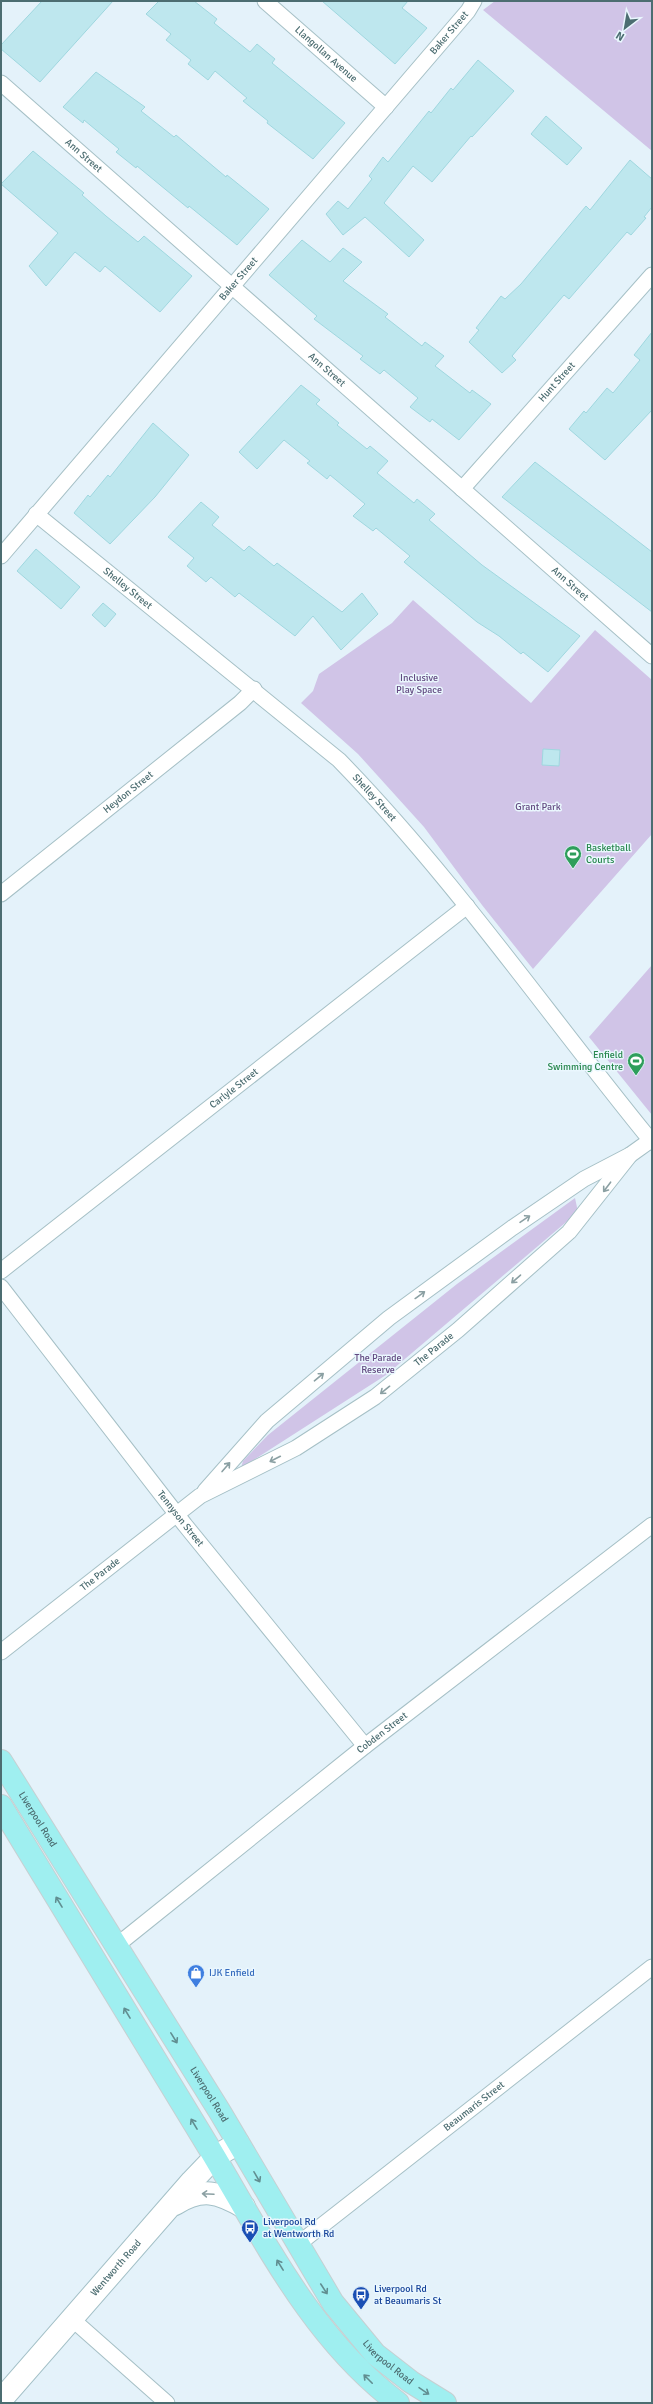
<svg xmlns="http://www.w3.org/2000/svg" width="653" height="2404" font-family="Signika,sans-serif">
<style>
.green{fill:#d0c4e7}
.building{fill:#bee7ee;stroke:#9fd7df}
.lines{fill:none;stroke-linecap:round;stroke-linejoin:round}
.street-casing{stroke:#a6c0c6;stroke-width:17}
.secondary-casing{stroke:#a3c0c7;stroke-width:24}
.highway-casing{stroke:#c6d0d2;stroke-width:24}
.street{stroke:#fff;stroke-width:15}
.secondary{stroke:#fff;stroke-width:22}
.highway{stroke:#9feff0;stroke-width:22}
.oneway{stroke:#8ba0a3}
.oneway2{stroke:#618e91}
.labels{text-anchor:middle;dominant-baseline:central;stroke-width:3;stroke-linejoin:round;paint-order:stroke}
.street-label{font-size:10px;fill:#4c6d71;stroke:#eaf7fe}
.park-label{font-size:10px;fill:#634a81;stroke:#eaf7fe}
.leisure-label{font-size:10px;fill:#27864d;stroke:#eaf7fe;text-anchor:start}
.shop-label{font-size:10px;fill:#366cbe;stroke:#eaf7fe;text-anchor:start}
.transit-label{font-size:10px;fill:#164399;stroke:#eaf7fe;text-anchor:start}
</style>
<rect width="100%" height="100%" fill="#e4f2fa"/>
<!-- green -->
<path class="green" d="M495 1H652V151L483 10Z
M413 600 531 703 595 630 652 680V834L533 969 482 905 424 827 358 754 301 703 313 691 319 674 392 623Z
M652 965V1115L589 1037Z
M575 1198 578 1212 386 1375 241 1468 243 1461 268 1435 457 1284Z"/>
<!-- building -->
<path class="building" d="M42 1H113L40 82 1 49V45Z
M159 1H194L217 19 214 23 250 52 257 44 275 59 272 63 345 123 313 159 267 123 268 121 243 101 247 98 215 71 208 80 188 64 191 60 166 40 171 34 146 14Z
M322 1H408L402 8 427 28 395 64Z
M478 60 514 91 472 137 471 136 432 182 413 166 384 203 424 240 409 257 365 217 343 235 326 214 338 201 348 209 372 179 369 176 383 157 388 162 429 111 431 113 451 88 453 90Z
M96 72 145 107 141 111 174 137 176 135 226 177 227 175 269 209 237 245 189 206 188 208 137 166 136 168 116 152 119 149 84 120 83 123 63 107Z
M546 116 582 148 567 165 531 134Z
M33 151 84 193 82 195 106 216 138 242 144 236 192 276 160 312 105 266 100 272 75 252 46 286 29 266 58 233 1 184Z
M630 160 652 179V207L644 217 646 218 631 235 627 232 569 299 564 295 512 356 516 360 502 373 469 342 479 330 476 328 501 296 505 299 521 284 586 206 590 210Z
M302 240 330 262 343 248 362 262 343 281 388 314 385 317 422 346 425 342 444 356 435 366 470 393 472 390 491 404 459 440 432 419 430 422 410 407 418 398 384 370 380 374 360 359 363 356 314 319 317 316 269 275Z
M652 332V410L605 460 569 429 584 411 586 413 607 388 613 393 640 360 634 355Z
M301 385 320 400 316 404 339 423 337 425 367 449 370 446 388 461 377 473 414 503 417 499 435 514 429 520 482 565 580 636 548 672 523 652 521 654 499 636 477 622 404 562 410 556 376 528 373 531 353 516 365 504 330 475 327 479 307 463 310 461 284 440 257 469 239 452Z
M153 423 189 455 155 497 110 544 74 513 88 495 90 497 108 475 110 477Z
M535 462 652 552V612L502 497Z
M201 502 219 517 212 525 244 551 249 546 274 566 277 563 342 612 362 593 378 614 341 650 313 616 295 636 239 593 235 597 211 577 206 582 187 566 194 558 168 537Z
M36 549 80 587 61 609 17 571Z
M103 603 116 614 105 627 92 615Z
M543 749 560 750 559 766 542 765Z"/>
<g class="lines">
<!-- street casing -->
<g class="street-casing">
<g id="street">
<path id="s1" d="M265 1 386 107"/>
<path id="s2" d="M1 83 652 656"/>
<path id="s3" d="M462 489 652 275"/>
<path id="s4" d="M36 514 339 760C454 878 548 1015 652 1142"/>
<path id="s5" d="M1 556 468 11 474 1"/>
<path id="s6" d="M1 894 240 703 254 689"/>
<path id="s7" d="M1 1271 467 906"/>
<path id="s8" d="M1 1287 185 1525 365 1746"/>
<path d="M205 1491 267 1421 389 1318 512 1228 584 1179 630 1155 651 1140"/>
<path id="s9" d="M1 1652 200 1496 296 1448 375 1397 458 1330 569 1232 630 1155"/>
<path id="s10" d="M116 1946 365 1746 652 1525"/>
<path id="s11" d="M297 2245 652 1967"/>
<path d="M72 2319 167 2403"/>
</g>
</g>
<!-- secondary casing -->
<g class="secondary-casing">
<g id="secondary">
<path d="M175 2204C202 2187 218 2192 244 2207"/>
<path id="s12" d="M1 2400 192 2181 215 2157 238 2143"/>
</g>
</g>
<!-- highway casing -->
<g class="highway-casing">
<g id="highway">
<path id="s13" d="M1 1761 220 2112 333 2303 375 2354 411 2382 445 2403"/>
<path d="M1 1806C70 1919 139 2033 208 2146 263 2237 311 2338 398 2403"/>
</g>
</g>
<!-- street -->
<use href="#street" class="street"/>
<!-- secondary -->
<use href="#secondary" class="secondary"/>
<!-- highway -->
<use href="#highway" class="highway"/>
</g>
<!-- one-way arrows -->
<defs><path id="oneway-shaft" d="M-6 0H5M1.5-3L5.5 0L1.5 3" fill="none" stroke-width="1.6" stroke-linecap="round" stroke-linejoin="round"/></defs>
<g class="oneway">
<use href="#oneway-shaft" transform="translate(607 1187) rotate(127)"/>
<use href="#oneway-shaft" transform="translate(525 1219) rotate(-34)"/>
<use href="#oneway-shaft" transform="translate(516 1279) rotate(139)"/>
<use href="#oneway-shaft" transform="translate(420 1295) rotate(-36)"/>
<use href="#oneway-shaft" transform="translate(319 1377) rotate(-40)"/>
<use href="#oneway-shaft" transform="translate(385 1390) rotate(141)"/>
<use href="#oneway-shaft" transform="translate(275 1459) rotate(153)"/>
<use href="#oneway-shaft" transform="translate(226 1467) rotate(-49)"/>
<use href="#oneway-shaft" transform="translate(208 2194) rotate(-177)"/>
</g>
<g class="oneway2">
<use href="#oneway-shaft" transform="translate(59 1902) rotate(-121)"/>
<use href="#oneway-shaft" transform="translate(127 2013) rotate(-121)"/>
<use href="#oneway-shaft" transform="translate(174 2038) rotate(58)"/>
<use href="#oneway-shaft" transform="translate(194 2124) rotate(-121)"/>
<use href="#oneway-shaft" transform="translate(257 2177) rotate(60)"/>
<use href="#oneway-shaft" transform="translate(280 2265) rotate(-122)"/>
<use href="#oneway-shaft" transform="translate(324 2289) rotate(57)"/>
<use href="#oneway-shaft" transform="translate(368 2379) rotate(-135)"/>
<use href="#oneway-shaft" transform="translate(424 2391) rotate(34)"/>
</g>
<!-- icons -->
<defs>
<g id="stadium-pin" transform="scale(0.9)"><path d="M0 17L-7.5 6A9.5 9.5 0 1 1 7.5 6Z" fill="#2e9e5b" stroke="#eaf7fe"/><path d="M0-5a6.5 5 0 1 0 0 10a6.5 5 0 1 0 0-10ZM-3.5-1.8h7v3.6h-7Z" fill="#fff"/></g>
<g id="shop-pin" transform="scale(0.9)"><path d="M0 17L-7.5 6A9.5 9.5 0 1 1 7.5 6Z" fill="#3f7fe0" stroke="#eaf7fe"/><path d="M-5-2.5h2.3a2.7 3.5 0 0 1 5.4 0H5L5.5 6h-11ZM-1.5-2.5h3a1.5 2.3 0 0 0-3 0Z" fill="#fff"/></g>
<g id="bus-pin" transform="scale(0.9)"><path d="M0 17L-7.5 6A9.5 9.5 0 1 1 7.5 6Z" fill="#1a4fb4" stroke="#eaf7fe"/><path d="M-5-6H5V4H4V6H2V4H-2V6H-4V4H-5ZM-3.5-4V0h7V-4ZM-3.5 1.2v1.5H-2V1.2ZM2 1.2v1.5H3.5V1.2Z" fill="#fff"/></g>
</defs>
<g fill-rule="evenodd">
<use href="#stadium-pin" x="573" y="854"/>
<use href="#stadium-pin" x="636" y="1061"/>
<use href="#shop-pin" x="196" y="1973"/>
<use href="#bus-pin" x="250" y="2228"/>
<use href="#bus-pin" x="361" y="2295"/>
</g>
<g class="labels">
<!-- street labels -->
<g class="street-label">
<text stroke="none"><textPath href="#s5" startOffset="689">Baker Street</textPath></text>
<text stroke="none"><textPath href="#s1" startOffset="81">Llangollan Avenue</textPath></text>
<text stroke="none"><textPath href="#s2" startOffset="110">Ann Street</textPath></text>
<text stroke="none"><textPath href="#s5" startOffset="365">Baker Street</textPath></text>
<text stroke="none"><textPath href="#s2" startOffset="434">Ann Street</textPath></text>
<text stroke="none"><textPath href="#s3" startOffset="143">Hunt Street</textPath></text>
<text stroke="none"><textPath href="#s2" startOffset="758">Ann Street</textPath></text>
<text stroke="none"><textPath href="#s4" startOffset="118">Shelley Street</textPath></text>
<text stroke="none"><textPath href="#s6" startOffset="163">Heydon Street</textPath></text>
<text stroke="none"><textPath href="#s4" startOffset="442">Shelley Street</textPath></text>
<text stroke="none"><textPath href="#s7" startOffset="296">Carlyle Street</textPath></text>
<text stroke="none"><textPath href="#s9" startOffset="530">The Parade</textPath></text>
<text stroke="none"><textPath href="#s8" startOffset="293">Tennyson Street</textPath></text>
<text stroke="none"><textPath href="#s9" startOffset="126">The Parade</textPath></text>
<text stroke="none"><textPath href="#s10" startOffset="341">Cobden Street</textPath></text>
<text stroke="none"><textPath href="#s13" startOffset="69">Liverpool Road</textPath></text>
<text stroke="none"><textPath href="#s13" startOffset="393">Liverpool Road</textPath></text>
<text stroke="none"><textPath href="#s11" startOffset="225">Beaumaris Street</textPath></text>
<text stroke="none"><textPath href="#s12" startOffset="175">Wentworth Road</textPath></text>
<text stroke="none"><textPath href="#s13" startOffset="717">Liverpool Road</textPath></text>
</g>
<!-- park labels -->
<g class="park-label">
<text x="419" y="678">Inclusive<tspan x="419" dy="12">Play Space</tspan></text>
<text x="538" y="807">Grant Park</text>
<text x="378" y="1358">The Parade<tspan x="378" dy="12">Reserve</tspan></text>
</g>
<!-- leisure labels -->
<g class="leisure-label">
<text x="586" y="848">Basketball<tspan x="586" dy="12">Courts</tspan></text>
<text x="623" y="1055" text-anchor="end">Enfield<tspan x="623" dy="12">Swimming Centre</tspan></text>
</g>
<!-- shop labels -->
<g class="shop-label">
<text x="209" y="1973">IJK Enfield</text>
</g>
<!-- transit labels -->
<g class="transit-label">
<text x="263" y="2222">Liverpool Rd<tspan x="263" dy="12">at Wentworth Rd</tspan></text>
<text x="374" y="2289">Liverpool Rd<tspan x="374" dy="12">at Beaumaris St</tspan></text>
</g>
</g>
<!-- border -->
<rect width="653" height="2404" fill="none" stroke="#4c6d71" stroke-width="4"/>
<!-- north arrow -->
<g transform="translate(625 28) rotate(211)" stroke="#eaf7fe" stroke-width="3" paint-order="stroke">
<path d="M0-3L7 15L0 10L-7 15Z" fill="#4c6d71"/>
<text y="-6" font-size="11" font-weight="bold" text-anchor="middle" fill="#4c6d71">N</text>
</g>
</svg>
